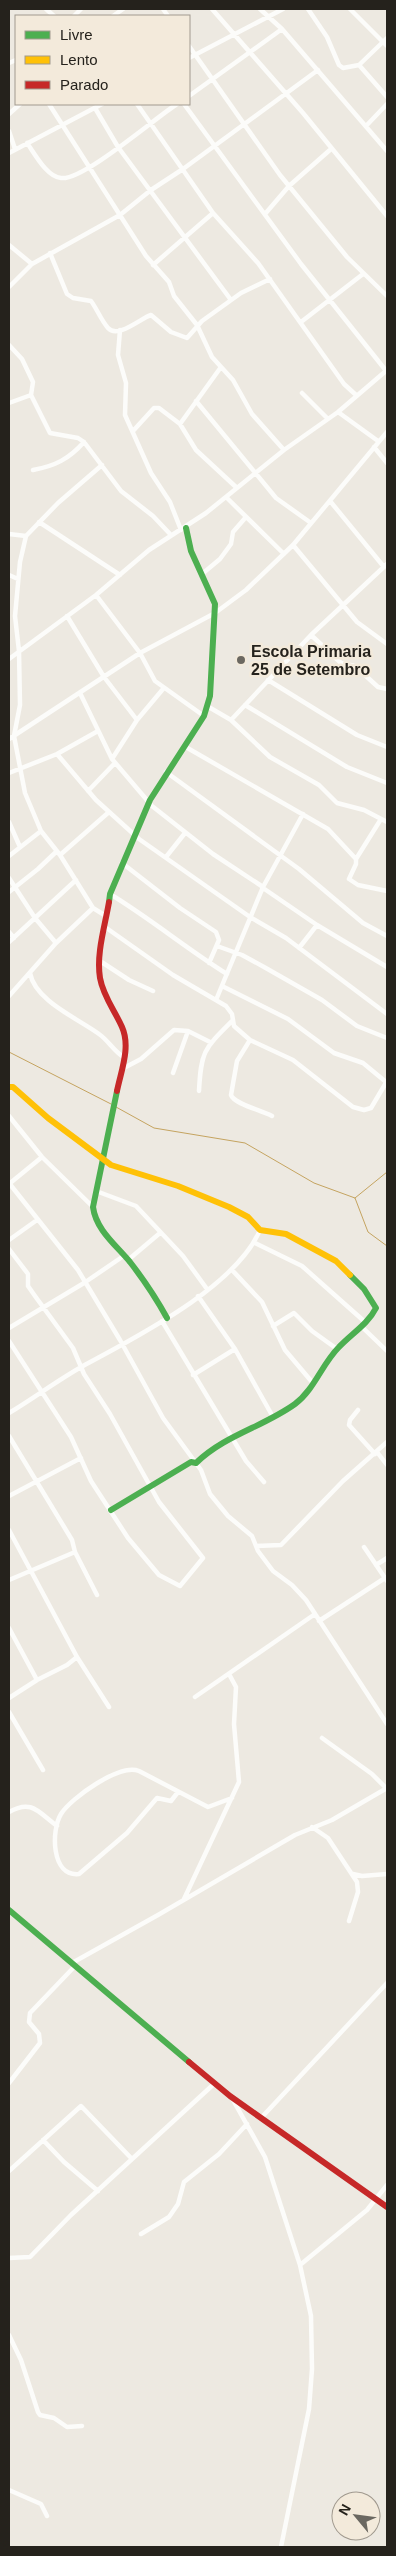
<svg xmlns="http://www.w3.org/2000/svg" width="396" height="2556" font-family="Helvetica,sans-serif">
<style>
.lines{fill:none;stroke-linecap:round;stroke-linejoin:round}
.stream{stroke:#c5a460;stroke-width:1}
.street{stroke:#fcfcfa;stroke-width:4.5}
.fast{stroke:#4caf50;stroke-width:6}
.slow{stroke:#ffc107;stroke-width:6}
.jam{stroke:#c62828;stroke-width:6}
.poi-dot{fill:#6b6861;stroke:#f3eadb;stroke-width:2}
.labels{text-anchor:middle;dominant-baseline:central;stroke-width:5;stroke-linejoin:round;paint-order:stroke}
.poi-label{font-size:16px;font-weight:bold;fill:#25221c;stroke:#f3eadb;text-anchor:start}
</style>
<rect width="100%" height="100%" fill="#ede9e1"/>
<g class="lines">
<!-- stream -->
<path class="stream" d="M9 1052 111 1104
M116 1107 154 1128 245 1143 314 1183 355 1198 368 1232 387 1246
M355 1198 387 1172"/>
<!-- street -->
<path class="street" d="M46 9 54 16
M163 9 168 16
M212 9 303 113 387 216
M260 9 282 29 387 151
M308 9 327 37 339 65 343 68 359 65 387 97
M350 9 387 46
M74 16 81 9
M113 16 123 9
M189 46 280 175 347 257 387 296
M189 58 283 9
M9 63 16 60
M359 65 387 38
M189 96 282 29
M49 104 146 256 169 282 174 296 197 325 212 357 233 380 252 414 284 450
M137 104 213 213 258 263 344 384 356 395
M184 104 301 264 387 372
M95 108 118 147 231 300
M9 114 20 104
M366 126 387 104
M9 131 15 149
M27 143C35 154 47 177 61 178 83 181 155 118 177 104
M9 153 102 104
M265 214 289 186 331 149
M9 245 32 264
M50 253 67 294 73 298 91 301C97 309 101 320 108 328 118 339 141 318 151 315L171 332 187 338 202 321 241 293 270 279
M153 265 213 213
M9 287 32 264 120 215 151 190 183 169 318 70
M301 322 363 274
M120 330 118 355 126 383 125 415 151 473 170 502 181 530
M9 345 22 359 33 382 31 395 50 433 78 438 84 442 121 491 153 516 171 535
M302 393 328 419
M196 401 276 498 311 523
M9 403 31 395
M338 412 378 441
M180 424 221 367
M133 431 154 408H159L180 424 196 450 237 488
M374 447 387 463
M33 470C55 466 69 459 84 442
M226 497 284 554
M330 501 384 567
M39 522 120 575
M9 534 26 536 58 503 102 465
M26 536 20 562 15 616 19 651 20 705 14 736 25 793 41 831 60 855 93 908 106 916
M293 545 357 622 387 644
M202 574 220 559 231 544 233 532 246 517
M9 575 18 579
M96 595 140 653 155 681 204 716
M67 616 104 677 137 720
M311 635 341 663 355 666 378 687 387 689
M9 659 96 595 149 550 206 513 284 450 338 412 387 370
M268 680 357 735 387 747
M80 693 112 759 152 806 213 854 263 887
M245 705 347 767 387 783
M207 706 231 720 270 757 319 785 337 803 364 810 387 822
M231 720 311 635 387 564
M9 739 140 653 215 613 246 590 293 545 387 432
M184 746 328 829 356 859
M57 754 96 800 139 839 250 917 286 938 387 1014
M112 759 137 720 163 689
M166 772 299 869 363 923 387 936
M9 773 57 754 98 731
M88 791 115 763
M381 819 356 859V864L349 879 358 885 387 891
M9 822 20 847
M60 855 109 812
M9 856 41 831
M166 857 185 833
M122 863 180 908 216 932 219 940 209 963
M9 878 35 918 56 943
M263 888 317 925 387 967
M9 892 38 869 57 851
M110 894C151 919 187 949 227 974
M105 927 173 975 226 1006 232 1014 234 1026 250 1040 293 1060 353 1107 364 1110 371 1108 387 1081
M9 932 14 938
M9 942 76 880
M217 946 242 955 264 967 322 1000 357 1026 387 1038
M299 948 317 925
M100 961 129 980 153 991
M30 973C35 1001 79 1019 99 1034 109 1041 114 1052 125 1058
M222 986 288 1019 334 1053 363 1063 386 1082
M9 996 56 943 93 908
M216 1000 263 887 303 814
M250 1040 237 1061 231 1095C234 1104 261 1110 272 1116
M122 1069 141 1059 174 1030 188 1031 210 1042
M173 1073 188 1031
M199 1091C201 1051 204 1049 232 1021
M9 1116 42 1157 93 1207
M9 1183 78 1270 120 1340 163 1418 201 1470 210 1494 228 1516 252 1536 258 1551 273 1571 292 1585 306 1600 387 1724
M9 1184 42 1157
M96 1191 136 1206 183 1256 207 1289
M9 1240 37 1220
M255 1243 302 1266 365 1322
M9 1249 28 1274V1286L35 1296 73 1348 84 1374 110 1414 159 1502 203 1558 180 1586 159 1575 128 1538 91 1481 71 1437 9 1341
M128 1260 160 1233
M232 1270 262 1302 285 1350 312 1382
M198 1296 235 1349 273 1417
M162 1321 246 1461 264 1482
M273 1326 294 1313 312 1331 337 1349
M361 1326 387 1351
M9 1328 84 1283 125 1255
M193 1375 235 1349
M358 1410 350 1420 349 1425 375 1454
M9 1413C34 1398 58 1380 83 1366 136 1337 236 1287 260 1230
M9 1436 72 1540 75 1552 97 1595
M377 1452 387 1465
M9 1496 81 1458
M9 1530 77 1657 109 1707
M256 1546 281 1545 343 1481 387 1442
M364 1547 387 1581
M376 1565 387 1558
M9 1580 75 1552
M319 1621 385 1578
M9 1628 37 1680
M195 1697 315 1614
M9 1698 37 1680 67 1665 77 1657
M9 1712 43 1770
M322 1738 372 1774 387 1789
M178 1792 171 1801 157 1798 127 1833 79 1874C51 1877 51 1830 61 1814 71 1798 120 1763 139 1771L208 1807 232 1798
M9 1812C32 1799 38 1812 57 1826
M312 1827 328 1838 357 1882 358 1892 349 1921
M353 1874 362 1876 387 1874
M184 1899 239 1782 234 1724 236 1687 229 1674
M72 1963 158 1915 295 1835 332 1820 387 1788
M9 2083 40 2043 39 2034 29 2022 30 2013 75 1966
M233 2100 265 2157 300 2265 311 2316 312 2369 309 2409 281 2547
M262 2117 387 1983
M43 2140 64 2162 98 2191
M9 2171 81 2106 132 2159
M141 2234 169 2217 178 2204 184 2182 219 2154 247 2124
M9 2258 30 2257 71 2215 215 2083
M300 2265 367 2210 387 2185
M9 2335 21 2360 38 2412 40 2415 54 2418 67 2427 82 2426
M9 2490 41 2504 47 2516"/>
<!-- fast -->
<path class="fast" d="M109 902 110 894 150 800 204 716 210 696 215 604 191 551 186 528
M117 1091 93 1207C96 1230 116 1245 130 1262 144 1280 156 1298 167 1318
M111 1510 191 1462 196 1463C225 1435 263 1427 295 1404 314 1390 322 1364 339 1347 351 1334 368 1324 376 1308L364 1289 350 1275
M9 1910 189 2062"/>
<!-- slow -->
<path class="slow" d="M9 1087H13L48 1118 111 1165 178 1186 229 1207 248 1217 260 1230 286 1234 336 1261 350 1275"/>
<!-- jam -->
<path class="jam" d="M109 902C105 926 96 954 100 978 103 996 115 1011 122 1027 131 1047 121 1071 117 1091
M189 2062 230 2096 387 2207"/>
</g>
<!-- markers -->
<circle class="poi-dot" cx="241" cy="660" r="5"/>
<g class="labels">
<!-- poi labels -->
<g class="poi-label">
<text x="251" y="651">Escola Primaria<tspan x="251" dy="18">25 de Setembro</tspan></text>
</g>
</g>
<!-- border -->
<rect width="396" height="2556" fill="none" stroke="#25221c" stroke-width="20"/>
<!-- legend -->
<rect x="15" y="15" width="175" height="90" fill="#f3eadb" stroke="#a19a8f"/>
<rect x="25" y="31" width="25" height="8" fill="#4caf50" stroke="#a19a8f"/>
<text x="60" y="40" font-size="15" fill="#25221c">Livre</text>
<rect x="25" y="56" width="25" height="8" fill="#ffc107" stroke="#a19a8f"/>
<text x="60" y="65" font-size="15" fill="#25221c">Lento</text>
<rect x="25" y="81" width="25" height="8" fill="#c62828" stroke="#a19a8f"/>
<text x="60" y="90" font-size="15" fill="#25221c">Parado</text>
<!-- north arrow -->
<g transform="translate(356 2516) rotate(299)"><circle r="24" fill="#f3eadb" stroke="#a19a8f"/>
<path d="M0-4L9 19L0 12L-9 19Z" fill="#6b6861"/>
<text y="-8" font-size="14" font-weight="bold" text-anchor="middle" fill="#25221c">N</text>
</g>
</svg>
